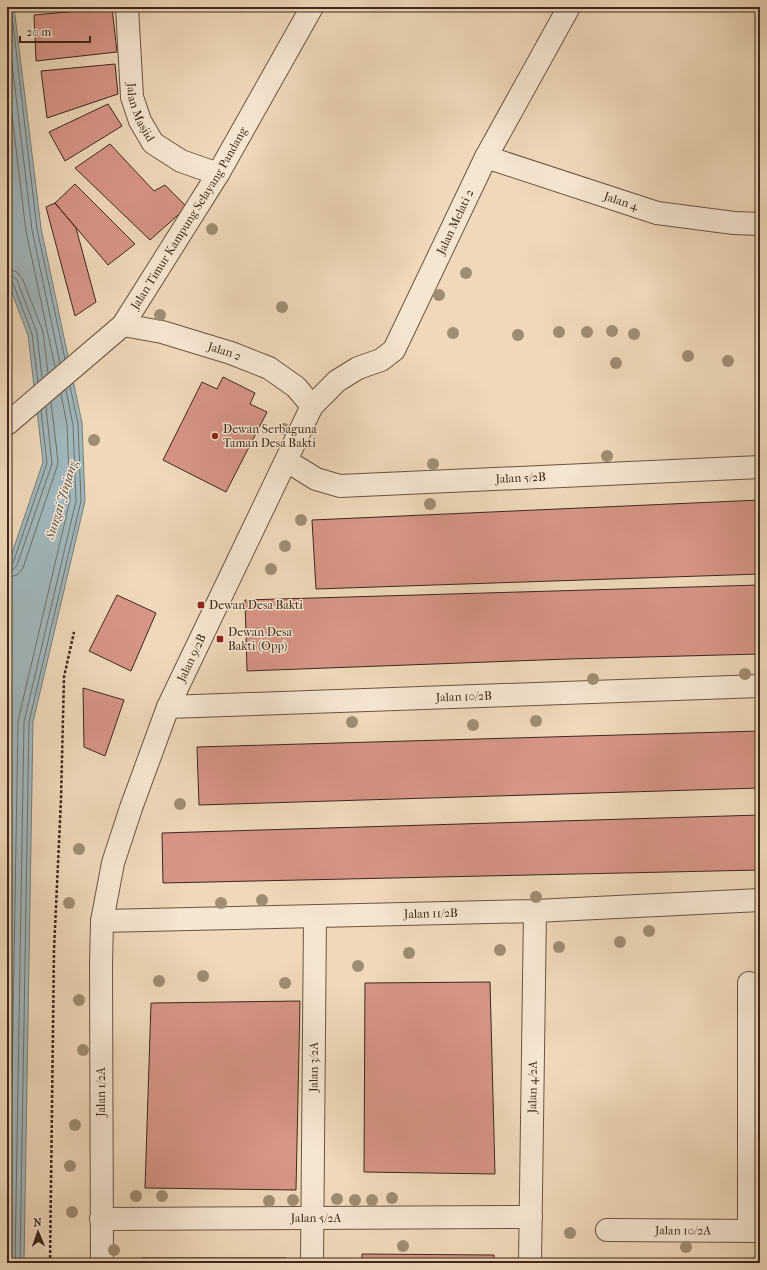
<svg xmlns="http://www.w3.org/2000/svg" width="767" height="1270" font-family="'IM FELL French Canon',serif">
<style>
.water{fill:#a0b7bc;stroke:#787e7b}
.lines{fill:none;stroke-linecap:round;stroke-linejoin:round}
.shore{stroke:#6e706a;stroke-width:1}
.building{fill:#d79586;stroke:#3d2919}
.minor-casing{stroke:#6a5541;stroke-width:24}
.path{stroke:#3d2919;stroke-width:2.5;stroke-dasharray:3 2;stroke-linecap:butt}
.minor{stroke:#f5e6d2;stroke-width:22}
.tree{fill:#9f8d71}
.poi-dot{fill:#8f2418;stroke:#f5e6d2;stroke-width:1.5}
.labels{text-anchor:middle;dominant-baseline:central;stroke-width:3;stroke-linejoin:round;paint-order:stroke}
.street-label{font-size:12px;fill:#3d2919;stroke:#f5e6d2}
.poi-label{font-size:12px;fill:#3d2919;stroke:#f5e6d2;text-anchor:start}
.water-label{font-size:13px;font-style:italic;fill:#564c42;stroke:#f5e6d2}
</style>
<rect width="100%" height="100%" fill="#efd9ba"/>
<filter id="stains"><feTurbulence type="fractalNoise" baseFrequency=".005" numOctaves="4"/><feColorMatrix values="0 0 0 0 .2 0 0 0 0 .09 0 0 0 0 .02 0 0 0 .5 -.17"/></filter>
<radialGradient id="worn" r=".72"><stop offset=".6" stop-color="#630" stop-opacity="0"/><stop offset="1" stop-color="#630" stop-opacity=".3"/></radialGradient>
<!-- water -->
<path class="water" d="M7 7H14L41 228 82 423 85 501 33 722 24 1263H7V568L43 462 28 335 7 280Z"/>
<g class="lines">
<!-- shore -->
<path class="shore" d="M11 7 37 229 65 359
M7 21 32 230 60 363
M7 74 26 231 55 367
M7 269 17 272 23 280 43 332 48 373
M7 275 12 276 17 280 37 333 42 378
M7 280 10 281 13 283 32 334 38 382
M7 567 10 566 13 563 47 463 41 411
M7 572 13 570 17 565 52 464 46 407
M7 578 17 575 23 568 57 467 58 461 51 402
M9 1263 18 721 70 500 67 425 61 394
M15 1263 24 722 76 501 73 425 66 390
M20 1263 29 722 81 501 78 424 70 386"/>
</g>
<!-- building -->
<path class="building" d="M112 8 117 52 36 61 34 15Z
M115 64 118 94 47 118 41 71Z
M108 104 122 126 65 161 49 132Z
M110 144 154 191 165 185 187 207 150 240 75 168Z
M75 184 135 244 108 265 55 203Z
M55 203 76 228 96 302 75 316 46 207Z
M223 377 255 393 250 404 267 412 226 492 163 460 202 382 217 389Z
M760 500V574L316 589 312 520Z
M760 585V654L568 659 247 671 245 600Z
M117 595 156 613 131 671 89 651Z
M83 688 124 700 105 756 84 747Z
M760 731V788L199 805 197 747Z
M760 815V870L163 883 162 833Z
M490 982 495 1174 364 1172 365 983Z
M300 1001 296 1190 145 1188 151 1003Z
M362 1254 494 1255V1263H362Z
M141 1258H286V1263H141Z"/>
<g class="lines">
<!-- minor casing -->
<g class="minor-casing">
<g id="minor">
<path id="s1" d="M127 7 132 97 140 121 153 143 181 161 218 174"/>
<path id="s2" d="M486 157 657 213 734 223 760 224"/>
<path id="s3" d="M123 325 162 332 231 353 269 368 296 387 312 406"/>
<path id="s4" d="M7 424 123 325 218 174 312 7"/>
<path id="s5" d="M287 461 316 479 340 486 760 467"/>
<path id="s6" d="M168 707 760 686"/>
<path id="s7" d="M102 921 535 911 760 900"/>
<path d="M749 983V1231"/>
<path id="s8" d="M101 1219 531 1217"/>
<path id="s9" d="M607 1230 760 1231"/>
<path id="s10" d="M102 1263 101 965 102 921 113 863 131 808 168 707 312 406 337 381 358 368 381 360 394 350 486 157 569 7"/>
<path id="s11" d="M312 1263 315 916"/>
<path id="s12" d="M530 1263 535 911"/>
</g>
</g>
<!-- path -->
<path class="path" d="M50 1263 54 950 61 799 64 677 74 632"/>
<!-- minor -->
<use href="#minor" class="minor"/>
</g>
<!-- trees -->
<g class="tree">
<circle cx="212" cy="229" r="6"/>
<circle cx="466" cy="273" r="6"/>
<circle cx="439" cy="295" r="6"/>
<circle cx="282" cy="307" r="6"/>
<circle cx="160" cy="315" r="6"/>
<circle cx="612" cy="331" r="6"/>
<circle cx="559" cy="332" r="6"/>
<circle cx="587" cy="332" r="6"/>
<circle cx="453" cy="333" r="6"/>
<circle cx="634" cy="334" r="6"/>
<circle cx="518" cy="335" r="6"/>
<circle cx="688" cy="356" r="6"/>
<circle cx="728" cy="361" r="6"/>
<circle cx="616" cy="363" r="6"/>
<circle cx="284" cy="429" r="6"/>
<circle cx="94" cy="440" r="6"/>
<circle cx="607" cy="456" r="6"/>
<circle cx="433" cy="464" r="6"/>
<circle cx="430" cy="504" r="6"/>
<circle cx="301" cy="520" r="6"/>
<circle cx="285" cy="546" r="6"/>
<circle cx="271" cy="569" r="6"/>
<circle cx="745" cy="674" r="6"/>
<circle cx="593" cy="679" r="6"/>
<circle cx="536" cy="721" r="6"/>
<circle cx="352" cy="722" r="6"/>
<circle cx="473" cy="725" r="6"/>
<circle cx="180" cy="804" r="6"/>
<circle cx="79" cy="849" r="6"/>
<circle cx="536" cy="897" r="6"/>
<circle cx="262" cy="900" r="6"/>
<circle cx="69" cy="903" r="6"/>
<circle cx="221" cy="903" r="6"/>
<circle cx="649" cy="931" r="6"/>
<circle cx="620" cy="942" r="6"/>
<circle cx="559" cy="947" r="6"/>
<circle cx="500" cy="950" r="6"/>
<circle cx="409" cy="953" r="6"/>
<circle cx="358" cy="966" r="6"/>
<circle cx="203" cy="976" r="6"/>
<circle cx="159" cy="981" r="6"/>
<circle cx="285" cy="983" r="6"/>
<circle cx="79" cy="1000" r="6"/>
<circle cx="83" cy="1050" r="6"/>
<circle cx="75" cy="1125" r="6"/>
<circle cx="70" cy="1166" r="6"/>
<circle cx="136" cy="1196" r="6"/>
<circle cx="162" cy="1196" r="6"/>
<circle cx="392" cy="1198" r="6"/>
<circle cx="337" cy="1199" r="6"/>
<circle cx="293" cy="1200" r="6"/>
<circle cx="355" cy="1200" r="6"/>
<circle cx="372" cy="1200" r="6"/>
<circle cx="269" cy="1201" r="6"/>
<circle cx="72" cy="1212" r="6"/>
<circle cx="570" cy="1233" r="6"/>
<circle cx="403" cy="1246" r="6"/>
<circle cx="686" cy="1247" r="6"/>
<circle cx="114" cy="1250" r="6"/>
</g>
<!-- markers -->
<g class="poi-dot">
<circle cx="215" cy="436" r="4"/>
<rect x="197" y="601" width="8" height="8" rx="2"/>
<rect x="216" y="635" width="8" height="8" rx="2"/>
</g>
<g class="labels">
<!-- street labels -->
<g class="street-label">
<text stroke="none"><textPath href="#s1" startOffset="107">Jalan Masjid</textPath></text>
<text stroke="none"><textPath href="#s2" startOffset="142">Jalan 4</textPath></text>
<text stroke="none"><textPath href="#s4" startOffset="278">Jalan Timur Kampung Selayang Pandang</textPath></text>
<text stroke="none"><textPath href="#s10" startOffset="1143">Jalan Melati 2</textPath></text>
<text stroke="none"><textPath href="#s3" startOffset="105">Jalan 2</textPath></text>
<text stroke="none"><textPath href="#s5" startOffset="240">Jalan 5/2B</textPath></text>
<text stroke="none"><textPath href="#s10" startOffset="621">Jalan 9/2B</textPath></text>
<text stroke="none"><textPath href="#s6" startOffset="296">Jalan 10/2B</textPath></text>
<text stroke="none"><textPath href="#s7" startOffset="329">Jalan 11/2B</textPath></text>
<text stroke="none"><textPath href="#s11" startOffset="196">Jalan 3/2A</textPath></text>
<text stroke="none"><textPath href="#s12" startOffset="176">Jalan 4/2A</textPath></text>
<text transform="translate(101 1092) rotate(-90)">Jalan 1/2A</text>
<text stroke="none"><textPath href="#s8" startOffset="215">Jalan 5/2A</textPath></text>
<text stroke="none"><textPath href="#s9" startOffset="76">Jalan 10/2A</textPath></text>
</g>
<!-- poi labels -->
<g class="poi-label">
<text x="223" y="429">Dewan Serbaguna<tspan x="223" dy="14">Taman Desa Bakti</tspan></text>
<text x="209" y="605">Dewan Desa Bakti</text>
<text x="228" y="632">Dewan Desa<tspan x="228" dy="14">Bakti (Opp)</tspan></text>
</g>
<!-- water labels -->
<g class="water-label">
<text transform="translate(61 500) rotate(-73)">Sungai Jinjang</text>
</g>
</g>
<!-- margin -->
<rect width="767" height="1270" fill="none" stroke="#efd9ba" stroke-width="24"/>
<rect x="8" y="8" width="751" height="1254" fill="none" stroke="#3d2919" stroke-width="2"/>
<rect x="12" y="12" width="743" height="1246" fill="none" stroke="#3d2919"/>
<!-- north arrow -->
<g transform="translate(38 1232) rotate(358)" stroke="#f5e6d2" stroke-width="3" paint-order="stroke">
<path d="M0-3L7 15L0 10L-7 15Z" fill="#3d2919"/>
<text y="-6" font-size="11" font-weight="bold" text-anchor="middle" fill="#3d2919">N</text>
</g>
<!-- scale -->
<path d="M20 36v6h70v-6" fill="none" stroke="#3d2919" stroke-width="2"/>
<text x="26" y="36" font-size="12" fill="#3d2919" stroke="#f5e6d2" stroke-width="3" paint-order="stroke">20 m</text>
<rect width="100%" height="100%" filter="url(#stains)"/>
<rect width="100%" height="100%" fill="url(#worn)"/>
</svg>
